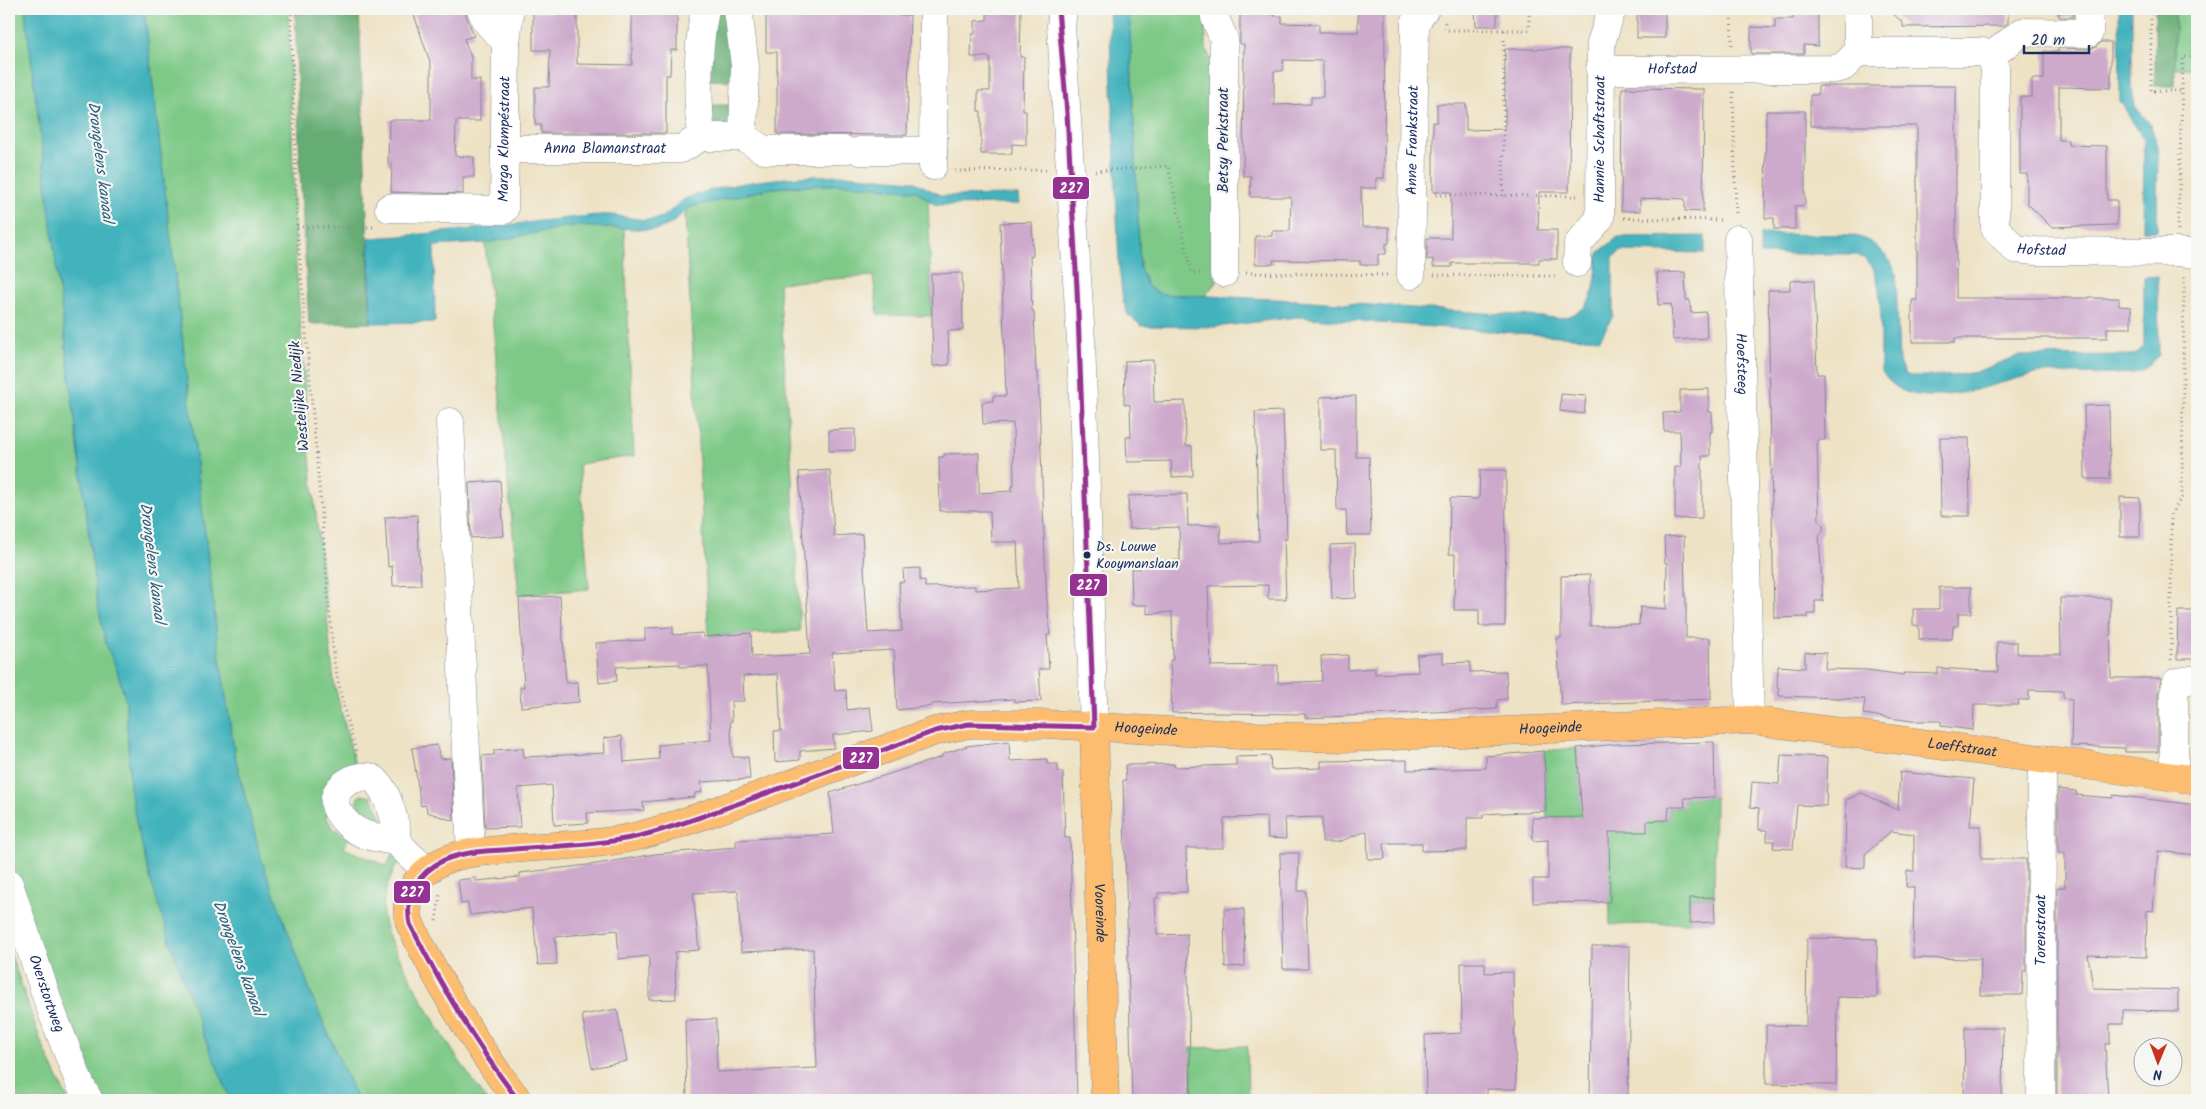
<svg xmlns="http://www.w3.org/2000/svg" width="2206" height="1109" font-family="Kalam,sans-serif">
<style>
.green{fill:#7ec987;stroke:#4c7c72}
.forest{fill:#66ad74;stroke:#406e69}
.water{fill:#43b3bd;stroke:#2f718e}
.building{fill:#cda9cc;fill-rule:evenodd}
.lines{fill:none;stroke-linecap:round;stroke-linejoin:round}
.minor-casing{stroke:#848891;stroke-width:29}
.major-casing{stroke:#848891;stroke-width:29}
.path{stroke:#848891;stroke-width:3;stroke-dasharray:1 4;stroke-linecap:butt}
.minor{stroke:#fff;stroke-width:28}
.major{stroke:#fcbd6f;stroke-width:28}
.bus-1-casing{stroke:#f6f6f2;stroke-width:9}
.bus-1{stroke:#953192;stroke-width:5}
.bus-dot{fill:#1b2f5e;stroke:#f6f6f2;stroke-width:2}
.labels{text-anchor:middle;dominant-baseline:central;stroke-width:4.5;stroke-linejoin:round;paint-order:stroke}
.bus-label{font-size:14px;fill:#1b2f5e;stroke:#f6f6f2;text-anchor:start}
.street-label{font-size:15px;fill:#1b2f5e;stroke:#f6f6f2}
.water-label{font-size:16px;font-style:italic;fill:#295d7f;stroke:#f6f6f2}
.line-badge{stroke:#f6f6f2;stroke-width:2}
.badge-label{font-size:14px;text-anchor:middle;font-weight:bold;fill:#fff}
</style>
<rect width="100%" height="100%" fill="#f6f6f2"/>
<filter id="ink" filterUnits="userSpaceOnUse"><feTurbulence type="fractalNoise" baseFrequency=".02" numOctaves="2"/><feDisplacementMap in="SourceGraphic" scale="10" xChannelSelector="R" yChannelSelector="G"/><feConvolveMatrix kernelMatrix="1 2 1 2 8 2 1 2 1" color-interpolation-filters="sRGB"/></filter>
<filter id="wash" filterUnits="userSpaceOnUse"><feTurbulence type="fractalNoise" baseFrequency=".0096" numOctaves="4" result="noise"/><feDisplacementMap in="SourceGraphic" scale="20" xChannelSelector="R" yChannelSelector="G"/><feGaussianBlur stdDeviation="1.12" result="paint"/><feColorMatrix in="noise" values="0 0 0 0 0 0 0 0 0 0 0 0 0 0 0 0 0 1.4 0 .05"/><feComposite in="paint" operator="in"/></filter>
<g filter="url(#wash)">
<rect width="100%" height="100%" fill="#eee2c4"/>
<!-- green -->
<path class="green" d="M9 9H25L97 601 126 702 130 787 136 822 152 884 203 1034 231 1100H95L30 923 9 857Z
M144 9H288L296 266 310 459 334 683 357 772 326 816 332 828 349 837 344 848 387 866 392 854 400 860C390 875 382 895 383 914 385 935 397 952 406 970 430 1016 456 1059 487 1100H357L314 1001 261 859 235 756 218 645Z
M1129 9H1205L1206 49 1214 66 1217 281 1205 296 1161 294 1148 287 1140 268Z
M2175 9H2197V69L2175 68Z
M847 184 916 191 928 200 932 316 878 315 873 276 779 283 792 477 800 631 709 636 685 214 690 207 773 188Z
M570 226H610L624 229 634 456 579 464 589 589 519 595 485 243Z
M1577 748 1582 809 1646 803 1656 820H1668L1669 807H1684V796L1715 797 1714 897 1690 898V923L1610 925 1608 816 1547 818 1544 751Z
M362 795 372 797 387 830C370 823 355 819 358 797Z
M9 949 41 1042 68 1100H9Z
M1247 1046 1248 1100H1192L1191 1048Z"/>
<!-- forest -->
<path class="forest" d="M295 9H359L371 323 309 324 300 171Z
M711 9H731L737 81 706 80Z
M2155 9H2175V86H2155Z
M706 105H738L737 124 713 130Z"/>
<!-- water -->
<path class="water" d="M25 9H144L218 645 235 756 261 859 314 1001 357 1100H231L203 1034 172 948 152 884 136 822 130 787 126 702 118 673 106 644 97 601Z
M1109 9H1129L1140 268 1148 287 1161 294 1297 300 1558 318C1597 314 1595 284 1598 253L1618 237 1705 236V253L1621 251 1613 258V316L1600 339 1297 317 1215 327 1142 326 1128 315 1123 300 1119 268Z
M2119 9H2132V89L2135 106 2150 124 2158 146 2157 231H2143L2144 140 2120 101Z
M846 175 913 181 942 196 1018 195 1019 204 942 205 934 204 916 191 847 184 795 186 773 188 690 207 671 224 656 230 570 226 485 243 434 246 435 322 371 323 369 238C446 234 522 222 599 215 617 213 636 222 655 219 670 217 675 202 689 197 736 180 796 176 846 175Z
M1760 234 1851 235C1872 239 1889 253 1896 274L1899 362 1905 374 1910 376H1952L1976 372 2018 356 2134 355 2144 345V277L2158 276 2159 355 2144 369 2133 373C2116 374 2097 375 2079 374 2067 374 2053 372 2041 373 1996 380 1910 423 1881 370 1880 345 1884 288 1873 268 1869 261 1862 257 1855 254H1760Z"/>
<g id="blocks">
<!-- building -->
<path class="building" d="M412 9H464L474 36 464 39 471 57V80H480V121H456L455 156 474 157V177H463V194L391 192 392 164H388L389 120H431V65Z
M556 9H577V64L632 65V9H653V12H677V50H671L670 75H666V133H541V125H535V87H549L550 50H533V12H556Z
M790 9H887V15H910L907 135 777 134V52H766V14H789Z
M987 9H1021L1020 57H1024L1023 111H1026V145L1012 144V154H981V111H978V91H990V57H971L972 34H975V21L987 20Z
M1240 9H1274V16H1282V23L1319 24V32H1358V9H1385L1384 178H1376V188H1361L1362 227H1389V243L1386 244V254H1378V265H1360V261L1273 260 1274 264H1255V236H1272V231H1290L1291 197H1250L1251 176H1243L1244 44H1240ZM1283 60 1323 61V97H1311V104L1274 105V71H1283Z
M1475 9H1497V26H1476Z
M1637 9H1665V38H1637Z
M1793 9H1818V46L1804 45V54H1751V27L1775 28V19H1793Z
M1888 9H2008V23L2004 26 1903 27V23Z
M2059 9H2073V17H2059Z
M2101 42H2111V88L2059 87V140H2068V145L2107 146V200H2117V225L2051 227 2027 203V174H2020V97H2032V79H2044V51L2058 52V48L2089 49 2096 47Z
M1505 49H1570L1569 192H1539L1538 230H1557V259H1539V263H1452V267H1433V259L1427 260V238H1451V192H1433V122H1437V104H1466V130L1505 129Z
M1818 86H1956V298H2119V306L2131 307V328H2107V338H1955V342H1912V300H1917V126H1810V95H1818Z
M1622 88 1704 89 1703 212 1685 211V199L1660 198 1640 199V211H1621Z
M1766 111H1805V205L1795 206V229H1774V218H1765Z
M1032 222 1033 256 1030 257 1032 311H1034L1036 372H1038L1046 587 1050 635H1047L1049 669H1039L1041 701 1015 702 1014 699 932 704V706L897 710 894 650 832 653 835 691 846 690 847 710 870 707 873 731 833 735 834 748 800 751V760L775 762 774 731H781L778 674 743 676 744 701H731L732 721H730L733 757H748L750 779 701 782 702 792 695 793V797L643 802 644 810 587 813 588 823 554 825 552 785 518 788 520 827 485 828 482 756 494 755V750L523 748 524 757 605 753 604 738 622 736 624 762 659 759 658 745 711 740 708 666 680 667V664L616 667 617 681 599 683 596 643 645 640V628L673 627V635L703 633V637L751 633 752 657 810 654 799 472 830 470 834 536 862 534 868 633 902 631 899 582H904L903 569 920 568V581L925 580V587L975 586V590L1019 588 1017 542H991L990 511H940L939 457H944V454L979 453V493L1012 491V486H1014L1013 423 983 424 982 402 993 401V396H1006L1000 223Z
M1685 272 1686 300H1690L1691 313 1706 312 1707 338 1673 340 1671 304 1658 305 1657 273Z
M962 273 963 330 948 331 949 365 933 366 931 274Z
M1814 280 1817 374H1824L1825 440H1817L1819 520 1823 525V531L1819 536 1823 601H1815V614H1808V617L1774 618 1768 290H1790V281Z
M1153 360 1154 402 1185 401 1186 446H1192L1193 476 1172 477 1171 461 1127 462 1126 437H1131L1130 405 1124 404 1125 361Z
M1709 389V412H1712V432H1710V456H1702V518L1675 519V467H1681L1680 431H1664L1663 413 1680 412V390Z
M1561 394 1586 396 1584 414 1560 411Z
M1356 396V457H1369L1371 535H1347L1346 510H1337L1336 450H1320V397Z
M2109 405 2110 479H2085L2084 406Z
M1283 411 1287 539H1284L1286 599H1268V585L1208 586 1211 666 1278 665V683L1322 681 1321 656 1348 655V670L1375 668V674L1418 672 1417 655 1443 653V663L1470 662V672L1506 671 1507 699 1497 700V709L1305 718V714L1213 713V712L1172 713 1170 660H1173L1172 612 1147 614V605H1132L1131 569H1141L1140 562 1180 560 1179 527 1129 529 1128 496 1187 494 1188 526 1220 525 1221 543 1259 541 1255 412Z
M855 429V450L829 451V430Z
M1940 438H1969L1970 516H1941Z
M1480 470H1506L1505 626H1479V610H1454L1455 554H1449L1450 498 1479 499Z
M500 481 504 536 471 538 469 483Z
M2120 497 2140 498V537H2120Z
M417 515 421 585 393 586 392 566 388 567 385 517Z
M1684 536 1685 597H1686V638H1710L1711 699 1561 705 1557 638H1561V576L1590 575V626L1639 625 1640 607 1666 609 1667 563H1665L1664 537Z
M1355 544 1356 598 1332 599 1330 545Z
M1939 587H1971V613H1958V626H1953L1952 639H1919V626L1913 625V609H1939Z
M560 596 566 683 578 682 579 702 521 707 520 687H524L519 598Z
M2060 598H2110L2111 678H2161L2158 694V752H2125V748L2071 746 2072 699 2063 698V691L2029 690V700H2018L2019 705H1974L1973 730 1941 726V721H1911L1863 714 1865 699 1779 696V688L1777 687 1778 666 1805 668V652L1826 653 1825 669 1867 670 1904 675V673L1938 674V668L1998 672 1997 642H2017V653L2019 654H2061Z
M2178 611H2197V659H2177Z
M1009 741 1010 761 1047 759V764H1058V772H1063L1065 838H1070L1077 1100H687L685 1020 716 1019 717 1072 817 1068 813 949 741 952 738 891 693 893 699 950 675 952 676 999 649 1000V956L619 959 617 930 555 937 557 964 538 965 532 908 470 915 468 903 461 904 458 880 476 878V881L520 877V873L596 864 655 854 736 847V840L834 834 830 793 942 757 943 754 967 746Z
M1714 742 1715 797 1684 798 1685 807H1669L1668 820 1647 821V832H1609L1610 902 1533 903V879H1548V840L1533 841 1532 818 1582 817 1577 748 1618 744Z
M437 745 440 759 451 758 454 821 427 812 426 805 421 806 412 748Z
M1544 751 1546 811 1483 814V818H1467V850L1422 851V843H1384L1385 859H1368L1367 831 1338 842H1322V817L1285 818 1286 839 1268 838 1267 817 1224 818 1223 848H1186L1187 892 1158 893V898H1155L1157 935 1187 934 1191 1100H1132L1123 780H1126L1125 765 1174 764V767L1236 765V757L1270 756 1271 770 1321 768V761L1407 760V770L1486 768V756Z
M1781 755 1828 757 1826 806 1797 805 1793 849 1773 848 1774 841H1767V830H1759V808L1750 807 1752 782 1779 784Z
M1900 772 1974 779 1970 826H1981V859H2026V971H2023L2022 995H1980L1981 959 1913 958 1914 887H1906L1907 871H1914V834L1891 831 1865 854V868L1845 867 1846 800 1862 793 1898 810Z
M2058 789 2076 791V795L2113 798V795L2197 805V855L2158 851 2153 911 2147 910 2146 957 2088 955 2093 988 2178 990V1011L2123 1010V1024H2110V1044H2105L2108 1100H2057V887H2065V853H2058Z
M1280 853H1299L1298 891H1306L1308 969H1283Z
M1714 897 1715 922 1690 923V898Z
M1224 909H1244L1245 966 1225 967Z
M1807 938 1877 939V998L1837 997 1836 1085 1766 1084V1025L1806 1026Z
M1592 946H1630L1628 1100H1590Z
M1461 963H1485V973L1513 972 1516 1089H1487V1100H1426L1425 1035 1462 1033Z
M617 1009 627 1061 592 1068 582 1015Z
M1965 1028H2003L2002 1100H1964Z"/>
</g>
</g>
<g filter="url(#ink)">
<use href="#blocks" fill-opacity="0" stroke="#848891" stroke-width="1"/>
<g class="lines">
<!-- minor casing -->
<g class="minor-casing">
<g id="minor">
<path d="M481 9 485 20 506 42"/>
<path d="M705 9C697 50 697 95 701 137H743L745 66 738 9"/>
<path d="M1063 9 1061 26 1081 341 1094 727"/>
<path d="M1215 9V18L1224 39V273"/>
<path d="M1858 52H1982L1991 56 2022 32 2089 33V9"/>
<path id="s1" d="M1991 56 1995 68V228L2015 249 2035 251 2177 252 2197 254"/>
<path id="s2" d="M1600 70 1834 69 1843 67 1858 52V9"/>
<path d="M743 137 764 150H844"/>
<path id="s3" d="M505 149H681L701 137"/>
<path d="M860 151H933"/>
<path d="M933 166 934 9"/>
<path id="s4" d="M389 208 504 210 506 42 510 9"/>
<path id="s5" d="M1738 239 1750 720"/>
<path id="s6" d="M1577 263 1578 244 1600 218 1601 43 1612 9"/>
<path id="s7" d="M1411 275 1415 23 1425 9"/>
<path d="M450 422 471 853"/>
<path d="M2174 777V694L2177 682 2197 679"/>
<path d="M397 841C373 838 352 835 338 812 323 788 362 769 375 780 387 791 392 813 396 829 396 832 396 837 397 840 401 849 419 863 426 870"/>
<path id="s8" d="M9 884 50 1007 80 1084 89 1100"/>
<path id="s9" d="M2041 1100 2042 759"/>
</g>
</g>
<!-- major casing -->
<g class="major-casing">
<g id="major">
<path id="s10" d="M1094 727 1105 1100"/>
<path id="s11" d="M518 1100C475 1046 441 987 410 924 401 896 418 873 443 861 460 853 480 852 499 850 545 845 592 847 638 836 680 825 720 809 761 795 819 773 877 752 935 731L969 724H1047L1257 736 1349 738 1750 720 2197 780"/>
</g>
</g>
<!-- path -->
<path class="path" d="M291 9 297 227 334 662 346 717 357 754
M1731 9 1732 46
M2151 9V91H2183
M1445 22 1446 30H1529V9
M1733 92 1736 216
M955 171 1046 170
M1095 171 1168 166 1192 273H1200
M1436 195 1577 196
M1503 196 1504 30
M1624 218 1723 220
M297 227H374
M2178 230 2183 57H2197
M1246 273 1388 275
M1434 275 1558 276
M2171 660V514L2182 497 2184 277
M436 921 440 895"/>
<!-- minor -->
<use href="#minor" class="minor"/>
<!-- major -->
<use href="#major" class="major"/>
<!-- bus-1 casing -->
<g class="bus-1-casing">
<path id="bus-1" d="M1058 9 1067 113 1077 288 1094 727
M518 1100C476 1045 441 986 410 924 404 895 418 873 444 860 462 852 484 851 504 850 548 846 592 846 635 837 671 829 705 815 740 803 805 779 870 755 935 731L969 724 1094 727"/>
</g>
<!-- bus-1 -->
<use href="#bus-1" class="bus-1"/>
</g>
</g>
<!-- markers -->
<circle class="bus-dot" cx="1087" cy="555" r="4.5"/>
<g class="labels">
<!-- bus labels -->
<g class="bus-label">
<text x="1096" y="547">Ds. Louwe<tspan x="1096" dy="17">Kooymanslaan</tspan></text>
</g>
<!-- street labels -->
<g class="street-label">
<text stroke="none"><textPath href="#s2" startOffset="72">Hofstad</textPath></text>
<text stroke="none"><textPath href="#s4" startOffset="186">Marga Klompéstraat</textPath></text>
<text stroke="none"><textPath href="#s6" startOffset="132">Hannie Schaftstraat</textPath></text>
<text transform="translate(1224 140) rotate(-90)">Betsy Perkstraat</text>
<text stroke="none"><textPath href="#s7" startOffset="135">Anne Frankstraat</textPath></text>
<text stroke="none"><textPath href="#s3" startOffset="100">Anna Blamanstraat</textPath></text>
<text stroke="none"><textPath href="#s1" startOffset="228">Hofstad</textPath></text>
<text stroke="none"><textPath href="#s5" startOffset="125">Hoefsteeg</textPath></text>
<text transform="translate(300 396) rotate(-95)">Westelijke Niedijk</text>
<text stroke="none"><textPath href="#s11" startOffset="1414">Hoogeinde</textPath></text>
<text stroke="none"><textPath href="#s11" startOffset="1009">Hoogeinde</textPath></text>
<text stroke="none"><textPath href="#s11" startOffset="1828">Loeffstraat</textPath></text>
<text stroke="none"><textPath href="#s10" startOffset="186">Vooreinde</textPath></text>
<text stroke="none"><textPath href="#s9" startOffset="170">Torenstraat</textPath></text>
<text stroke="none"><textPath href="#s8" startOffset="116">Overstortweg</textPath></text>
</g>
<!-- water labels -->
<g class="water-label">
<text transform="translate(100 162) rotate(83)">Drongelens kanaal</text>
<text transform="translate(152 563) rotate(83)">Drongelens kanaal</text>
<text transform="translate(238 958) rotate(70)">Drongelens kanaal</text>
</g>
</g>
<g class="line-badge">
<rect x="1052" y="176" width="38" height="24" rx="5" fill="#953192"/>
<rect x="1069" y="573" width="39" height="24" rx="5" fill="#953192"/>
<rect x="842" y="746" width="38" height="24" rx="5" fill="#953192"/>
<rect x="393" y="880" width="38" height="24" rx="5" fill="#953192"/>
</g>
<g class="badge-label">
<text x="1071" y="193">227</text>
<text x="1088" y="590">227</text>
<text x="861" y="763">227</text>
<text x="412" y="897">227</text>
</g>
<!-- margin -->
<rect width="2206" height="1109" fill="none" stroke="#f6f6f2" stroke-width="30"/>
<!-- north arrow -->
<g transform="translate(2158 1062) rotate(181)"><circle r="24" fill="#f6f6f2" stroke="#9ea6b7"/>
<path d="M0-4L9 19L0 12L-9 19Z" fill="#c8321e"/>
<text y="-8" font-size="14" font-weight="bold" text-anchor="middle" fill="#1b2f5e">N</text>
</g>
<!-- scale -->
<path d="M2024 45v8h65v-8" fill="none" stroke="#1b2f5e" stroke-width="2.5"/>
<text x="2031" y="45" font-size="15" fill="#1b2f5e" stroke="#f6f6f2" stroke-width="4" paint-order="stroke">20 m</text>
</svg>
